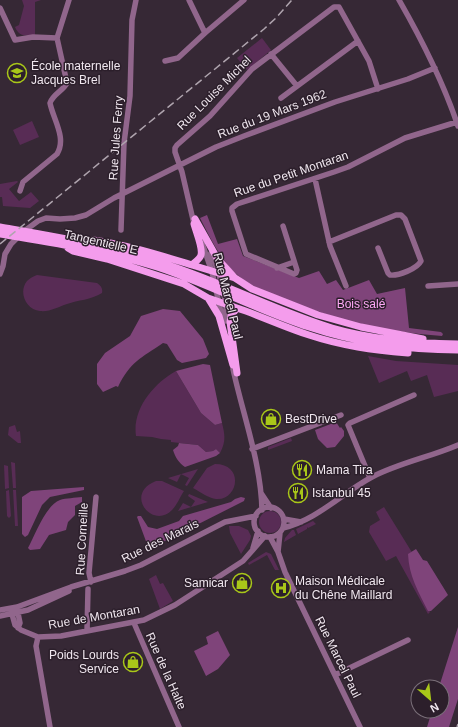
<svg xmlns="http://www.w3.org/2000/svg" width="458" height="727" font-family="Arial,sans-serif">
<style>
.green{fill:#582c55}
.forest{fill:#7f447a}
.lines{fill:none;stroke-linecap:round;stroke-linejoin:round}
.minor{stroke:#91668c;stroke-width:5.5}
.major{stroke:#f49cec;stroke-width:7}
.rail{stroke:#afa4ae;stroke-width:1.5;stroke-dasharray:8 4;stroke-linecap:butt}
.labels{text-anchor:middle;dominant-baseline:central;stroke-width:3;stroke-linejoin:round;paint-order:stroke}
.poi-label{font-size:12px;fill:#f0e7ef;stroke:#2c1f2b;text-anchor:start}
.street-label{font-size:12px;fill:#f0e7ef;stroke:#2c1f2b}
.park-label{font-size:12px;fill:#fda8f5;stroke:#2c1f2b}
</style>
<rect width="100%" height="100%" fill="#362835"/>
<!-- green -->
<path class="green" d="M22 0H41L35 2V35C25 35 20 38 15 27L19 25 24 6Z
M262 38 271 50 247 70 237 58Z
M32 121 39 137 20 145 13 130Z
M17 181 18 182 9 189 19 201 31 192 39 201 30 208 3 206 2 197H0V184Z
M37 275 97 283C101 286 103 288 102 293 91 300 78 300 67 304 58 307 50 312 40 311 26 310 18 292 27 281 30 278 34 276 37 275Z
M368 356 396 361 458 365V391L434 397 427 375 411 381 407 371 379 383Z
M176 371 201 413 215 425 222 423C225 435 226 442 220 453L216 449 213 451 206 452 198 445 171 442V440L161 439 152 437 136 436C132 409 154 383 176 371Z
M15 425 17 432 20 431 21 443H18L8 435 9 427Z
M291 438 292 441 268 450V447Z
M11 462 15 463 16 488H13Z
M215 464C245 464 238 501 216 499 209 498 200 492 193 488L207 468Z
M4 465 8 466 9 488 5 489Z
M198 469 187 486 185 485 189 478 181 474 177 482 168 478Z
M156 481H162L184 491C180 497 177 505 172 510 153 530 123 494 156 481Z
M9 490 11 516 9 518 7 516 6 491Z
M13 490H16L18 526H15Z
M189 494 208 502 178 511 183 503 191 507 195 501 188 496Z
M384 507 413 554 415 582 430 612 428 614 396 556 386 561 369 532 370 526 380 520 376 512Z
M259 522a11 11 0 1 1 22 0a11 11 0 1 1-22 0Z
M313 521 316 524 308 528 307 527V529L298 534 296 529Z
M229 526H239L248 530 251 536 250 540 241 554 230 533Z
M292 530H294L296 535 284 542 285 538Z
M266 552 271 554 279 570H275L267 555 249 565 248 563Z
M156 575 160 584 163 583 173 601 160 609 149 579Z"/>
<!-- forest -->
<path class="forest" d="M207 215 218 244 237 239 243 256 299 278 319 271 327 284 336 280 343 290 369 280 377 294 405 288 409 328 441 332 443 334 442 336C412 334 381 329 352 322 333 317 315 310 296 304 276 296 251 288 234 272 220 258 209 236 200 218Z
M163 309 180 311 203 339 209 354 206 358 182 363 177 360 167 344 163 343C141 358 130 362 118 387L116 386 103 392 97 384V364L105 353 130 336 141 316Z
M203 364 210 365 222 423 215 425 201 413 176 371Z
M336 422 340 428 341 427 344 431V436L335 447 327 448 318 439 315 430Z
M179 443 198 445 206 452 213 451 216 449 220 453 216 456 185 467C179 463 175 457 173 450L178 446Z
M84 487V490L50 497 42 505 28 535 25 537 22 534V497L31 491Z
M82 497V502L75 506V515L68 522 66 530 49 535 40 549 30 550 28 548C35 535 46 505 60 500 66 498 75 498 82 497Z
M241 497 245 498 244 501 153 547 147 544 137 517 138 516H141L148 527 157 529 179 521 183 516 231 502 235 499Z
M416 549 423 560 427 561 448 595 431 611H428C418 591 409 576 408 554Z
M458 627V699L449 727H427L432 711H442V687H439Z
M218 631 230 655 218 669 206 676 194 651 208 644 206 637Z"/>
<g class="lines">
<!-- minor -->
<path class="minor" d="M189 0 205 33
M399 0C422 40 443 82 458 126
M0 8 15 40 33 37 57 38
M271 54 297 86
M165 61 178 58 205 33 244 0
M281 98 358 41
M315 179 330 246 346 286
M20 191 23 182 57 154C67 138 53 119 50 103 53 94 63 91 67 83L57 38 69 0
M194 224 182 172 175 152V148L177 145 210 116 252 69 334 7H339L369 61 378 89
M283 226 297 270 296 273 294 274 246 254 232 211V208L237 204 334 172 348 167 405 138 457 122
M121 230 124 143 130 96 132 20 136 0
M329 242 396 215H401L405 219 421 261C417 269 398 276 390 275L388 273 378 248
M202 243 212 272 223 321
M211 253 219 274 226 304V321
M277 268 294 262
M0 274 3 266 5 254 11 244 23 232 38 221 46 218 60 219 75 218 86 215 114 198 216 147 244 136 335 102 408 79 435 68
M428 286 458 284
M233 369C243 415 261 463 262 510
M252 449 341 415
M370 478 348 425 350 423 414 395
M261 493 271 508
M254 522a15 15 0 1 1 30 0a15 15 0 1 1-30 0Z
M284 519 301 522
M283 528C317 520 342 493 372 477 399 463 430 457 458 445
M270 537 278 552 285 572 360 727
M253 548 258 531
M278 552 280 533
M91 582 89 573 96 497
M0 610 17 607 71 587 125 571 141 565 225 522 256 516
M12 614 15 625 21 630 38 637 61 636 144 620 175 605 243 561 265 536
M0 616 28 610 69 591
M134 623 179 727
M18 628 20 623 18 613
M87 631 88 589
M38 637 36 646 50 727
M335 675 408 640"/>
<!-- major -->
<path class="major" d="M195 219 217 258 235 278 252 289 318 315 361 327 423 339
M0 227C57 237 113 246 168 265 224 283 276 311 332 328 373 340 416 343 458 344
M0 234C53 243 106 251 157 267 209 284 257 310 309 327 357 343 407 350 458 350
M93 240C127 245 159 255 192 265 195 262 200 259 201 255 203 248 196 232 194 224
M68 248 73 251 107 259 184 284 208 298 219 316 233 365
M192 265 235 278
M208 298 237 308
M237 373 230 322 231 316 237 308C261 316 284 327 309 335 342 346 373 350 408 353"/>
<!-- rail -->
<path class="rail" d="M0 244 264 29 276 18 292 0
M457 727 458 724"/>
</g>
<!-- icons -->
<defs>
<g id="school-ring" transform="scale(1)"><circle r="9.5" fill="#2c1f2b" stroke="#a9c719" stroke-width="1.5"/><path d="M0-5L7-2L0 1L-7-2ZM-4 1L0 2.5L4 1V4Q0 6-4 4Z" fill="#a9c719"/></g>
<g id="shop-ring" transform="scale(1)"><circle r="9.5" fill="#2c1f2b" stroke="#a9c719" stroke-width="1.5"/><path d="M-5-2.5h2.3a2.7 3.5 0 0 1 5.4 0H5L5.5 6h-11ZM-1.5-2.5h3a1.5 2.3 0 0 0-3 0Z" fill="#a9c719"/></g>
<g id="restaurant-ring" transform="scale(1)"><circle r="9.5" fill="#2c1f2b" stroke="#a9c719" stroke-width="1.5"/><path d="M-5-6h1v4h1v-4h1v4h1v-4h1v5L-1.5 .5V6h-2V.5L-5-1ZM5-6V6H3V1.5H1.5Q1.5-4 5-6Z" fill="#a9c719"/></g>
<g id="hospital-ring" transform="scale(1)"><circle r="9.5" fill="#2c1f2b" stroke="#a9c719" stroke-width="1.5"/><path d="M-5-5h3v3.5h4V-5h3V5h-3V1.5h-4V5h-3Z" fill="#a9c719"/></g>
</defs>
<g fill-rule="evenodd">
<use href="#school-ring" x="17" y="73"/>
<use href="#shop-ring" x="271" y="419"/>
<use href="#restaurant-ring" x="302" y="470"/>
<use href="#restaurant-ring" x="298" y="493"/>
<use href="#shop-ring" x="242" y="583"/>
<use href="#hospital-ring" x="281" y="588"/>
<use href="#shop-ring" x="133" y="662"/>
</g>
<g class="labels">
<!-- poi labels -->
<g class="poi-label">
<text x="31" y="66">École maternelle<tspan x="31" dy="14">Jacques Brel</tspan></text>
<text x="285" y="419">BestDrive</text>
<text x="316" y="470">Mama Tira</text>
<text x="312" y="493">Istanbul 45</text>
<text x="295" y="581">Maison Médicale<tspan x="295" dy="14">du Chêne Maillard</tspan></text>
<text x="228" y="583" text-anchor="end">Samicar</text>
<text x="119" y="655" text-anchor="end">Poids Lourds<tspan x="119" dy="14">Service</tspan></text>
</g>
<!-- street labels -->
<g class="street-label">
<text transform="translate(214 93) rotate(-45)">Rue Louise Michel</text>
<text transform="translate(272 114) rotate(-21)">Rue du 19 Mars 1962</text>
<text transform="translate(116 138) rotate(-86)">Rue Jules Ferry</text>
<text transform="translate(291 174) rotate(-19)">Rue du Petit Montaran</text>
<text transform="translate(101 242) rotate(13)">Tangentielle E</text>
<text transform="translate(228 296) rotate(76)">Rue Marcel Paul</text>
<text transform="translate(82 539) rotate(-87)">Rue Corneille</text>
<text transform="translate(160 541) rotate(-26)">Rue des Marais</text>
<text transform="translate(94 617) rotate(-10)">Rue de Montaran</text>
<text transform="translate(338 657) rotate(64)">Rue Marcel Paul</text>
<text transform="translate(166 671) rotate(66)">Rue de la Halte</text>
</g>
<!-- park labels -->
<g class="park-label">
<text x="361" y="304">Bois salé</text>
</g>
</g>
<!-- north arrow -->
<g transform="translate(430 699) rotate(152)"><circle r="19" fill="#2c1f2b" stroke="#7a6f79"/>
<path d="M0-3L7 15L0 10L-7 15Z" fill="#a9c719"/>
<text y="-6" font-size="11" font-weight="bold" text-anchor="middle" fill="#f0e7ef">N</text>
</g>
</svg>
